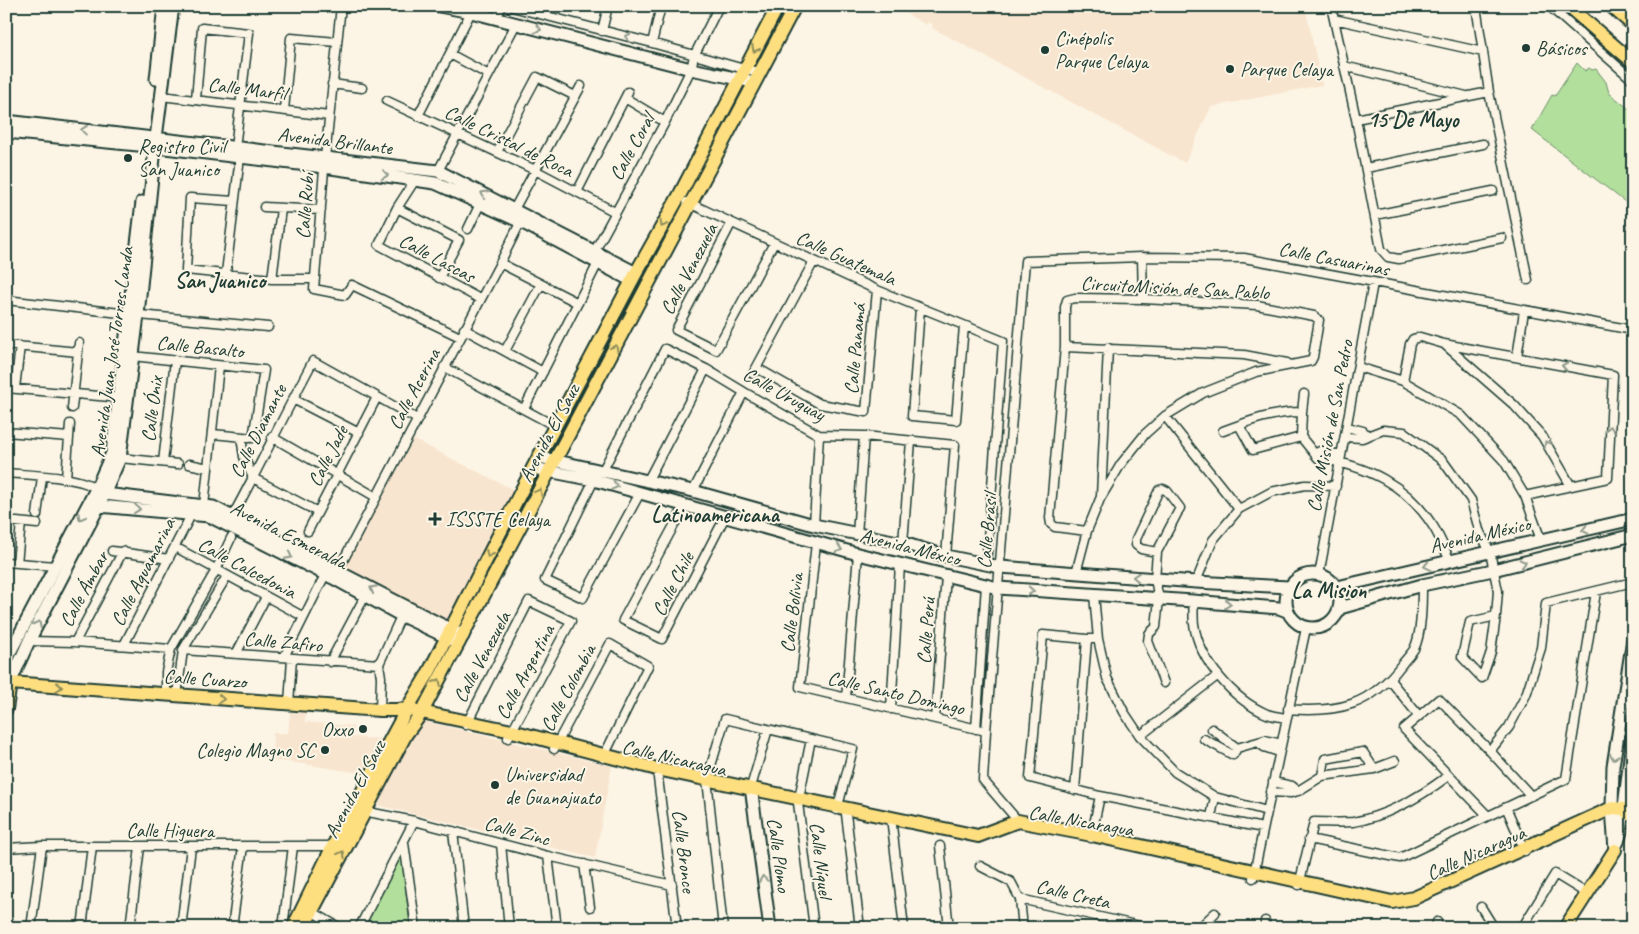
<svg xmlns="http://www.w3.org/2000/svg" width="1639" height="934" font-family="Caveat,sans-serif">
<style>
.built{fill:#f8e5cf}
.green{fill:#b3df9d;stroke:#698e68}
.lines{fill:none;stroke-linecap:round;stroke-linejoin:round}
.street-casing{stroke:#1f3d34;stroke-width:11}
.secondary-casing{stroke:#1f3d34;stroke-width:15}
.primary-casing{stroke:#1f3d34;stroke-width:16}
.street{stroke:#fcf5e5;stroke-width:8}
.secondary{stroke:#fcf5e5;stroke-width:11}
.primary{stroke:#fedf80;stroke-width:12}
.oneway{stroke:#8e998c}
.oneway2{stroke:#8e8e5a}
.poi-dot{fill:#1f3d34;stroke:#fcf5e5;stroke-width:2}
.labels{text-anchor:middle;dominant-baseline:central;stroke-width:4;stroke-linejoin:round;paint-order:stroke}
.poi-label{font-size:20px;fill:#1f3d34;stroke:#fcf5e5;text-anchor:start}
.street-label{font-size:20px;fill:#1f3d34;stroke:#fcf5e5}
.quarter-label{font-size:22px;font-weight:bold;fill:#1f3d34;stroke:#fcf5e5}
</style>
<rect width="100%" height="100%" fill="#fcf5e5"/>
<filter id="ink" filterUnits="userSpaceOnUse"><feTurbulence type="fractalNoise" baseFrequency=".02" numOctaves="2"/><feDisplacementMap in="SourceGraphic" scale="10" xChannelSelector="R" yChannelSelector="G"/><feConvolveMatrix kernelMatrix="1 2 1 2 8 2 1 2 1" color-interpolation-filters="sRGB"/></filter>
<g filter="url(#ink)">
<!-- built -->
<path class="built" d="M893 6H1305L1322 85 1211 107 1185 163 932 28 933 25 928 22 926 25Z
M413 439 514 490 445 623 344 569Z
M290 712H306L305 722 353 726V737L384 739 366 774 290 762 272 761 273 733H288Z
M423 721 612 766 595 858 373 804 406 739Z"/>
<!-- green -->
<path class="green" d="M1577 63 1585 71 1589 68 1592 70 1596 69 1606 82 1609 93 1633 112V208L1532 130 1552 95 1555 96Z
M401 849 410 928H363Z"/>
<g class="lines">
<!-- street casing -->
<g class="street-casing">
<path id="street" d="M341 6 325 158 314 289 345 295 352 285 460 337
M508 6 652 43 744 69 760 72
M1331 6 1356 119 1381 249 1388 257 1399 259 1502 238
M1476 6 1489 92 1528 280
M1549 6 1633 80
M497 19 501 6
M1334 19 1483 52
M602 31 608 6
M652 43 661 6
M450 54 489 75
M1344 66 1466 96
M332 84 362 88
M161 96 329 116
M625 98 665 122
M196 99 202 28 249 33 235 148
M387 101 535 170 615 212
M284 110 291 38 337 42
M418 116 471 12
M1356 119 1489 92
M497 152 537 77 575 96
M1366 168 1483 144
M438 171 516 24
M415 180 397 208 379 245 480 299
M577 192 628 92
M234 201 190 198 186 270 272 279H315
M687 202 877 290 1003 341 986 565
M264 207 321 210
M397 208 459 240 439 278
M512 213 581 86
M1375 215 1493 191
M731 224 676 330 716 350 774 243
M468 229 480 204
M592 256 665 122 691 69 694 56 719 6
M1142 257 1143 299
M500 263 578 303
M226 273 240 157
M272 279 281 209
M6 300 129 314 268 327
M920 308 912 416 956 420 964 326
M464 329 543 372
M1444 344 1514 405 1542 436 1571 486
M6 345 78 352
M1065 347 1244 355 1287 363
M505 351 541 284
M132 356 264 370 253 438 213 434
M1517 357 1524 311
M444 367 555 426
M1358 367 1403 381 1461 415 1504 461 1525 496 1541 540
M757 368 820 404 866 412 877 290
M753 374 814 261
M1403 381 1410 344 1413 339 1420 337 1444 344 1613 375 1608 478 1525 496
M6 388 122 398
M15 388 20 346
M1304 394 1302 412 1301 437 1318 458C1367 466 1406 484 1433 526 1440 537 1445 550 1450 561
M293 399 359 433
M72 408 79 343
M524 409 598 263
M1165 416 1239 509
M1239 425 1253 450 1301 437
M1347 427 1363 431 1368 436
M1223 431C1249 421 1273 412 1302 412
M6 432 69 437
M241 437 244 457 253 478 318 512
M272 437 376 497
M1345 437 1362 438 1383 430 1404 432 1443 461 1471 500 1479 530 1490 552 1498 591 1496 616 1491 652 1482 678 1462 657 1470 622 1496 616
M1315 454 1320 451 1341 455
M120 458 178 464
M163 462 175 360
M189 464 208 468
M603 470 665 349 706 369 744 392 819 435 864 436 955 445 946 556
M6 473C26 475 83 476 96 489
M66 478 70 424
M594 480 545 580 583 598 640 493
M648 480 706 369
M693 491 744 392
M1101 496 1108 348
M685 505 623 620 662 639 725 517
M204 506 219 366
M37 515 42 477
M232 517C260 466 285 413 313 361L417 419
M6 521 37 524
M814 525 819 435
M308 531 377 397
M857 535 864 436
M816 543 800 687 986 731
M903 543 911 441
M175 547 304 617
M112 551 169 559
M1157 552 1141 549 1136 545V539L1159 490 1163 489 1167 491 1180 508 1157 552 1155 579 1159 599 1156 627 1149 634 1148 641 1164 683
M6 562 55 566
M17 563 21 523
M1076 573 1087 531 1100 499 1121 464 1145 434 1165 416 1203 393 1256 372 1311 361 1313 357 1319 320 1314 316 1257 305 1143 299 1075 298 1067 300 1065 307V347L1050 518 1051 524 1055 527 1087 531
M336 574 500 263 522 219
M1319 575 1373 283
M1196 582 1213 540 1239 509 1271 492 1305 485 1336 486
M1094 595 1098 639 1107 678 1124 712 1140 736 1175 772 1215 797 1267 811
M1193 601C1194 609 1193 617 1194 624 1199 661 1234 700 1267 714 1273 716 1280 717 1286 718
M1098 639H1087L1043 635 1030 778 1100 796 1263 828
M29 641 75 642 171 649
M75 642 123 551
M124 645 191 515
M183 650 379 664
M236 654 266 597
M284 657 325 575
M330 662 365 596
M1390 680 1419 716
M166 694V672L171 649 216 570 231 538
M177 695 183 650 227 576
M846 698 858 554
M289 704 292 658
M891 709 900 565
M1288 709C1338 713 1371 706 1402 664 1406 659 1411 654 1414 649 1422 634 1422 602 1422 585
M380 710 381 677 379 664 403 612
M935 719 946 576
M466 725 529 601 571 621 508 738
M976 729 986 585
M1212 729 1237 748
M1140 736 1217 676
M811 739 798 803 814 928
M1204 739 1233 755 1237 748 1265 740 1281 744
M1259 743 1264 747 1279 752
M554 749 610 644 648 666 603 758
M1490 751 1509 727 1526 695 1541 648 1546 603 1633 582
M1322 776 1325 759 1363 752 1374 769
M658 778 677 928
M1273 782 1292 786 1298 791
M751 787 768 729
M1075 790 1087 639
M1270 792 1291 793 1298 791 1322 776 1374 769 1395 761
M847 807 846 814 860 928
M1506 807 1525 851
M363 811 414 821 548 856 672 885
M1488 816 1404 729 1439 699 1490 751 1531 796
M891 817 904 928
M1211 817 1215 797
M1018 821 983 780 986 731 1025 261 1142 257 1244 258 1633 330
M453 831 464 928
M1091 838 1100 796
M1309 839 1400 858 1566 779 1596 592
M404 843 416 928
M501 844 509 928
M940 846 949 928
M6 848 42 846H333
M548 856 557 928
M584 864 590 907
M980 866 1011 882 1020 899 1023 928
M1253 878 1306 628
M1299 885 1314 822C1326 822 1340 823 1353 822 1388 816 1420 797 1448 776
M1020 899 1149 928
M1481 907 1494 928
M311 911 340 928
M1265 921V928
M31 928 42 846
M82 928 92 846
M130 928 140 847
M181 928 191 847
M232 928 243 846
M283 928 293 846
M359 928 414 821
M723 928 707 779 725 719 853 749 837 810
M1199 928 1215 913
M1436 928 1437 922
M1522 928 1555 874 1586 893"/>
</g>
<!-- secondary casing -->
<g class="secondary-casing">
<path id="secondary" d="M439 6 471 12 691 69 754 82
M156 79 164 6
M6 121 438 171 636 273
M6 132 148 146 324 167 435 183 521 222 632 281
M539 457 693 491 814 525 903 543 946 556 1000 567 1196 582 1289 587
M533 468 594 480 858 554 998 588 1193 601 1279 608 1287 611
M100 491 105 494 213 507 463 636
M94 502 99 506 209 516 333 578 402 616 459 643
M1286 601a27 27 0 1 1 54 0a27 27 0 1 1-54 0Z
M1337 587 1633 519
M1340 608 1422 585 1493 570 1633 535
M6 660 96 489 112 453 142 202
M10 683 29 641 99 506 120 458 138 315 156 138 173 6
M751 787 770 928
M1618 842 1621 832 1633 733
M1615 850 1612 808 1613 766 1633 639"/>
</g>
<!-- primary casing -->
<g class="primary-casing">
<path id="primary" d="M1568 6 1633 62
M1611 6 1633 25
M6 685 10 683 380 710H398L407 709 512 731 657 769 978 836 1018 821 1092 835 1392 902 1414 898 1612 808 1624 809 1629 814
M6 709 10 683
M293 928 333 846 407 709 428 674 533 468 636 273 678 198 778 6
M303 928 406 734 422 712 795 6
M1565 928 1615 850"/>
</g>
<!-- street -->
<use href="#street" class="street"/>
<!-- secondary -->
<use href="#secondary" class="secondary"/>
<!-- primary -->
<use href="#primary" class="primary"/>
</g>
<!-- one-way arrows -->
<defs><path id="oneway-chevron" d="M-2-3.5L2.5 0L-2 3.5" fill="none" stroke-width="1.6" stroke-linecap="round" stroke-linejoin="round" transform="scale(1.25)"/></defs>
<g class="oneway">
<use href="#oneway-chevron" transform="translate(538 29) rotate(14)"/>
<use href="#oneway-chevron" transform="translate(628 37) rotate(-166)"/>
<use href="#oneway-chevron" transform="translate(84 130) rotate(-173)"/>
<use href="#oneway-chevron" transform="translate(385 175) rotate(8)"/>
<use href="#oneway-chevron" transform="translate(484 194) rotate(-153)"/>
<use href="#oneway-chevron" transform="translate(1565 366) rotate(-170)"/>
<use href="#oneway-chevron" transform="translate(1610 429) rotate(-87)"/>
<use href="#oneway-chevron" transform="translate(1547 444) rotate(-121)"/>
<use href="#oneway-chevron" transform="translate(615 486) rotate(15)"/>
<use href="#oneway-chevron" transform="translate(137 509) rotate(6)"/>
<use href="#oneway-chevron" transform="translate(81 517) rotate(118)"/>
<use href="#oneway-chevron" transform="translate(1585 530) rotate(167)"/>
<use href="#oneway-chevron" transform="translate(839 549) rotate(16)"/>
<use href="#oneway-chevron" transform="translate(289 556) rotate(27)"/>
<use href="#oneway-chevron" transform="translate(1523 563) rotate(-14)"/>
<use href="#oneway-chevron" transform="translate(1427 566) rotate(167)"/>
<use href="#oneway-chevron" transform="translate(1136 577) rotate(-176)"/>
<use href="#oneway-chevron" transform="translate(373 589) rotate(-152)"/>
<use href="#oneway-chevron" transform="translate(1031 591) rotate(4)"/>
<use href="#oneway-chevron" transform="translate(1228 604) rotate(5)"/>
<use href="#oneway-chevron" transform="translate(38 624) rotate(-63)"/>
<use href="#oneway-chevron" transform="translate(1614 757) rotate(99)"/>
<use href="#oneway-chevron" transform="translate(763 879) rotate(-98)"/>
</g>
<g class="oneway2">
<use href="#oneway-chevron" transform="translate(755 49) rotate(118)"/>
<use href="#oneway-chevron" transform="translate(663 224) rotate(119)"/>
<use href="#oneway-chevron" transform="translate(615 348) rotate(-62)"/>
<use href="#oneway-chevron" transform="translate(539 492) rotate(-62)"/>
<use href="#oneway-chevron" transform="translate(489 554) rotate(117)"/>
<use href="#oneway-chevron" transform="translate(438 682) rotate(-62)"/>
<use href="#oneway-chevron" transform="translate(59 687) rotate(4)"/>
<use href="#oneway-chevron" transform="translate(221 699) rotate(4)"/>
<use href="#oneway-chevron" transform="translate(342 854) rotate(-62)"/>
</g>
</g>
<!-- markers -->
<g class="poi-dot">
<circle cx="1526" cy="48" r="5"/>
<circle cx="1045" cy="50" r="5"/>
<circle cx="1230" cy="69" r="5"/>
<circle cx="128" cy="158" r="5"/>
<path d="M432.5 511.5h5v5h5v5h-5v5h-5v-5h-5v-5h5z"/>
<circle cx="363" cy="729" r="5"/>
<circle cx="325" cy="750" r="5"/>
<circle cx="495" cy="785" r="5"/>
</g>
<g class="labels">
<!-- poi labels -->
<g class="poi-label">
<text x="1055" y="38">Cinépolis<tspan x="1055" dy="23">Parque Celaya</tspan></text>
<text x="1536" y="48">Básicos</text>
<text x="1240" y="69">Parque Celaya</text>
<text x="138" y="146">Registro Civil<tspan x="138" dy="23">San Juanico</tspan></text>
<text x="446" y="519">ISSSTE Celaya</text>
<text x="353" y="729" text-anchor="end">Oxxo</text>
<text x="315" y="750" text-anchor="end">Colegio Magno SC</text>
<text x="505" y="774">Universidad<tspan x="505" dy="23">de Guanajuato</tspan></text>
</g>
<!-- street labels -->
<g class="street-label">
<text transform="translate(247 89) rotate(7)">Calle Marfil</text>
<text transform="translate(335 141) rotate(7)">Avenida Brillante</text>
<text transform="translate(509 141) rotate(26)">Calle Cristal de Roca</text>
<text transform="translate(632 147) rotate(-61)">Calle Coral</text>
<text transform="translate(305 206) rotate(-86)">Calle Rubí</text>
<text transform="translate(437 258) rotate(28)">Calle Lascas</text>
<text transform="translate(846 258) rotate(24)">Calle Guatemala</text>
<text transform="translate(1334 259) rotate(11)">Calle Casuarinas</text>
<text transform="translate(689 269) rotate(-62)">Calle Venezuela</text>
<text transform="translate(1175 288) rotate(3)">CircuitoMisión de San Pablo</text>
<text transform="translate(200 347) rotate(6)">Calle Basalto</text>
<text transform="translate(855 349) rotate(-85)">Calle Panamá</text>
<text transform="translate(112 352) rotate(-82)">Avenida Juan José Torres Landa</text>
<text transform="translate(414 389) rotate(-62)">Calle Acerina</text>
<text transform="translate(784 394) rotate(29)">Calle Uruguay</text>
<text transform="translate(152 409) rotate(-83)">Calle Ónix</text>
<text transform="translate(1330 426) rotate(-79)">Calle Misión de San Pedro</text>
<text transform="translate(258 431) rotate(-63)">Calle Diamante</text>
<text transform="translate(549 433) rotate(-62)">Avenida El Sauz</text>
<text transform="translate(328 456) rotate(-63)">Calle Jade</text>
<text transform="translate(987 531) rotate(-85)">Calle Brasil</text>
<text transform="translate(289 535) rotate(27)">Avenida Esmeralda</text>
<text transform="translate(1480 535) rotate(-13)">Avenida México</text>
<text transform="translate(910 547) rotate(14)">Avenida México</text>
<text transform="translate(247 568) rotate(28)">Calle Calcedonia</text>
<text transform="translate(143 572) rotate(-63)">Calle Aquamarina</text>
<text transform="translate(673 584) rotate(-63)">Calle Chile</text>
<text transform="translate(84 589) rotate(-62)">Calle Ámbar</text>
<text transform="translate(792 613) rotate(-83)">Calle Bolivia</text>
<text transform="translate(926 631) rotate(-86)">Calle Perú</text>
<text transform="translate(283 642) rotate(5)">Calle Zafiro</text>
<text transform="translate(482 657) rotate(-62)">Calle Venezuela</text>
<text transform="translate(525 672) rotate(-62)">Calle Argentina</text>
<text transform="translate(205 679) rotate(4)">Calle Cuarzo</text>
<text transform="translate(568 688) rotate(-62)">Calle Colombia</text>
<text transform="translate(896 693) rotate(13)">Calle Santo Domingo</text>
<text transform="translate(674 758) rotate(13)">Calle Nicaragua</text>
<text transform="translate(355 789) rotate(-62)">Avenida El Sauz</text>
<text transform="translate(1081 821) rotate(10)">Calle Nicaragua</text>
<text x="170" y="830">Calle Higuera</text>
<text transform="translate(517 831) rotate(15)">Calle Zinc</text>
<text transform="translate(684 851) rotate(83)">Calle Bronce</text>
<text transform="translate(1476 853) rotate(-24)">Calle Nicaragua</text>
<text transform="translate(779 855) rotate(82)">Calle Plomo</text>
<text transform="translate(821 860) rotate(83)">Calle Níquel</text>
<text transform="translate(1073 894) rotate(13)">Calle Creta</text>
</g>
<!-- quarter labels -->
<g class="quarter-label">
<text x="1413" y="120">15 De Mayo</text>
<text x="220" y="281">San Juanico</text>
<text x="715" y="515">Latinoamericana</text>
<text x="1329" y="591">La Mision</text>
</g>
</g>
<!-- margin -->
<rect width="1639" height="934" fill="none" stroke="#fcf5e5" stroke-width="25"/>
<rect x="12" y="12" width="1614" height="909" fill="none" stroke="#1f3d34" stroke-width="2" filter="url(#ink)"/>
</svg>
